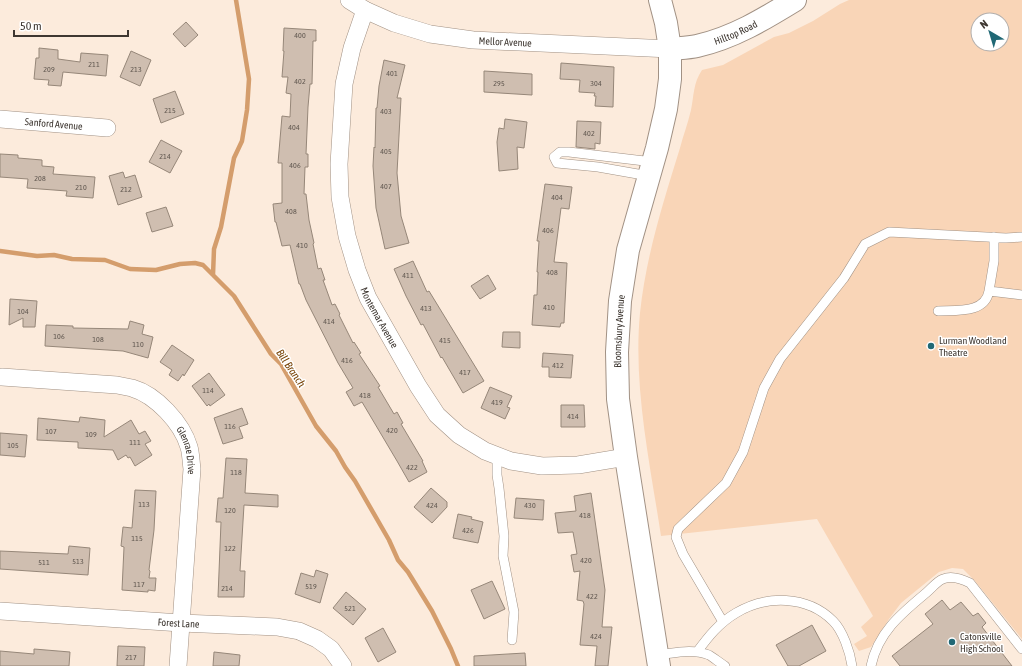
<svg xmlns="http://www.w3.org/2000/svg" width="1022" height="666" font-family="'Asap Condensed',sans-serif">
<style>
.green{fill:#f9d5b7;fill-rule:evenodd}
.lines{fill:none;stroke-linecap:round;stroke-linejoin:round}
.stream{stroke:#d49d6c;stroke-width:4.5}
.building{fill:#cfbeb0;stroke:#968779}
.lane-casing{stroke:#a19184;stroke-width:10}
.street-casing{stroke:#a19184;stroke-width:18}
.secondary-casing{stroke:#a19184;stroke-width:24}
.lane{stroke:#fff;stroke-width:9}
.street{stroke:#fff;stroke-width:17}
.secondary{stroke:#fff;stroke-width:22}
.poi-dot{fill:#206875;stroke:#fff;stroke-width:1.5}
.labels{text-anchor:middle;dominant-baseline:central;stroke-width:3;stroke-linejoin:round;paint-order:stroke}
.number-label{font-size:8px;fill:#625951}
.street-label{font-size:10px;fill:#3e3731;stroke:#fff}
.poi-label{font-size:10px;fill:#3e3731;stroke:#fff;text-anchor:start}
.water-label{font-size:11px;font-style:italic;fill:#794509;stroke:#fff}
</style>
<rect width="100%" height="100%" fill="#fcebdc"/>
<!-- green -->
<path class="green" d="M849 0H1022V639L975 581 963 569 952 568 939 572 901 603 889 619 871 647 859 651 854 644 867 636 861 627 873 616 817 519 661 536C650 463 633 387 640 313 646 256 663 203 680 148 683 136 688 123 691 110 694 96 693 83 702 70L723 65 774 37 789 33 813 21 840 4ZM978 20H1002V44H978Z"/>
<g class="lines">
<!-- stream -->
<path class="stream" d="M0 251 37 256 54 255 72 259 105 260 130 269 156 270 180 264 195 263 203 265 234 296 271 354 281 364 316 426 336 451 345 467 355 481 389 540 398 560 408 572 432 611 451 649 458 666
M213 275 214 249 221 227 234 158 242 141 247 110 249 79 236 0"/>
</g>
<!-- building -->
<path class="building" d="M186 22 198 35 185 47 173 34Z
M284 28 316 30V41H313L312 84H310L308 107 306 154H308V167H305L304 194H306L309 220 314 243 313 244 318 269 321 268 325 280H323L332 305 335 304 340 314 339 315 353 343 354 342 361 353 359 354 380 386 378 387 394 414 397 412 403 423 401 424 423 461H422L427 472 409 482 397 461 362 402 354 406 346 392 353 388 338 363 306 300 300 284H299L290 245 282 246 276 222H275L273 204 282 203V163H278L282 116 290 117 291 94 286 93 288 77H282L284 51H283Z
M39 48 58 50V59L80 62 81 53 108 55 106 76 63 72 61 86 48 85 49 80 34 79 36 58H39Z
M131 51 151 60 140 86 120 77Z
M384 60 405 65 397 98H401L397 173 401 216 409 243 385 249 376 208 373 166 374 147 375 148 376 108H377L379 86Z
M561 63 614 67 613 107 595 106 596 96H594L595 93 579 92 580 80 560 79Z
M484 71 532 74V95L484 92Z
M175 91 184 114 161 123 153 99Z
M505 119 527 122 524 148 517 147 518 169 499 171 497 142 499 128 504 129Z
M577 121 601 122 600 144 595 143V149L576 147Z
M161 140 182 151 170 173 149 162Z
M0 154 18 155V158L42 160V166L54 167 53 174 95 177 93 198 66 196 67 191 27 188 28 179 0 177Z
M123 172 125 178 135 175 142 197 118 205 109 176Z
M545 184 572 187 569 209 561 208 554 262 567 263 564 323H561L560 327 532 325 534 295H537L538 272H537L539 241H537Z
M166 207 173 226 152 232 146 213Z
M413 261 427 292 429 291 484 381 463 393 442 357 441 358 423 324 421 325 406 296 394 269Z
M488 275 496 289 480 299 471 286Z
M10 299 37 301 35 327H23V318L9 325Z
M130 321 144 325 142 334 153 337 148 358 123 351 45 346 46 325 73 326V328L128 329Z
M503 332H520V348L502 347Z
M172 345 194 360 184 376 183 374 178 381 169 375 172 370 160 362Z
M543 353 573 355 571 378 549 377V367H542Z
M209 373 225 395 210 406 209 404 207 406 192 386Z
M490 387 512 396 507 407 510 408 505 419 481 408Z
M561 405H584L585 427H561Z
M242 408 248 424 239 427 243 438 223 444 214 418Z
M80 417 105 420 104 437 131 420 139 434 145 431 151 441 145 444 152 455 135 466 130 457 128 458 126 455 118 460 113 450 78 448V442L37 440 38 418 79 422Z
M0 433 27 435 25 457 0 455Z
M226 458 247 459 245 493 278 495V507L244 505 240 571H245L244 597H218L221 522H216L218 498H223Z
M431 488 447 502V507L432 523 414 507Z
M135 490 156 491 154 530 149 570 150 571 149 578H156L155 591 148 590V592L122 590 124 547 121 546 123 527 132 528Z
M591 493 605 590 602 627H612L608 666H595L597 646 580 645 584 604 583 601 577 600 580 571 574 572 571 555 577 554 573 532 558 533 555 513 576 511 574 496Z
M516 498 544 500 543 520 514 518Z
M458 514 472 517 471 519 483 522 478 543 453 538Z
M69 546 90 548 88 575 0 569V551L68 554Z
M316 570 328 574 320 603 295 594 301 573 314 577Z
M492 581 505 609 484 619 471 590Z
M346 592 366 609 353 625 333 608Z
M942 600 950 610 961 602 973 616 978 613 986 623 982 627 1012 666H900L892 656 933 624 925 614Z
M812 625 826 651 799 666H788L776 645Z
M383 628 396 652 378 662 365 638Z
M118 646 145 647 144 666H117Z
M34 649 70 652 69 666H0V651L34 654Z
M214 652 240 655 239 666H213Z
M525 653 526 666H474V656Z"/>
<g class="lines">
<!-- lane casing -->
<g class="lane-casing">
<path id="lane" d="M649 176 598 167 557 163 554 157 560 152H569L653 162
M989 291 1022 295
M938 311C956 310 985 314 989 291L994 261V237
M497 456V475L499 488 504 536 503 556 514 612 512 640
M723 622 683 554 676 537 678 529 726 483 743 452 764 388 780 359 844 278 865 244 889 232 1006 238 1022 237
M697 652C708 637 719 623 736 613 766 595 807 595 833 621 843 631 850 652 852 666
M657 655C675 653 692 648 709 655 714 658 720 663 725 666
M871 666C878 632 902 613 926 593 931 589 937 581 943 579 952 575 962 579 970 583L1022 649"/>
</g>
<!-- street casing -->
<g class="street-casing">
<g id="street">
<path id="s1" d="M349 0 365 10 394 23 430 34 473 40 670 49"/>
<path id="s2" d="M365 10 352 48 344 84 339 164 340 197 347 236 357 270 368 298 418 386 437 415 459 435 485 451 511 461 542 466 578 465 626 457"/>
<path id="s3" d="M0 119 107 128"/>
<path id="s4" d="M2 377 117 385C122 386 127 387 132 388 156 395 182 423 189 447 191 454 191 462 192 469L178 666"/>
<path id="s5" d="M0 611 181 623 277 627 299 631 317 639 331 649 343 666"/>
</g>
</g>
<!-- secondary casing -->
<g class="secondary-casing">
<g id="secondary">
<path id="s6" d="M670 49C679 48 688 48 697 46 733 38 764 19 795 0"/>
<path id="s7" d="M659 666 626 457 618 399 617 352 620 301 628 250 657 148 666 109 670 79V49L666 23 660 0"/>
</g>
</g>
<!-- lane -->
<use href="#lane" class="lane"/>
<!-- street -->
<use href="#street" class="street"/>
<!-- secondary -->
<use href="#secondary" class="secondary"/>
</g>
<!-- markers -->
<g class="poi-dot">
<circle cx="931" cy="346" r="4"/>
<circle cx="952" cy="642" r="4"/>
</g>
<g class="labels">
<!-- number labels -->
<g class="number-label">
<text x="300" y="35">400</text>
<text x="94" y="64">211</text>
<text x="49" y="69">209</text>
<text x="136" y="69">213</text>
<text x="392" y="73">401</text>
<text x="300" y="81">402</text>
<text x="499" y="83">295</text>
<text x="596" y="83">304</text>
<text x="170" y="110">215</text>
<text x="386" y="111">403</text>
<text x="294" y="127">404</text>
<text x="589" y="133">402</text>
<text x="386" y="151">405</text>
<text x="165" y="156">214</text>
<text x="295" y="165">406</text>
<text x="40" y="178">208</text>
<text x="386" y="186">407</text>
<text x="81" y="187">210</text>
<text x="126" y="189">212</text>
<text x="557" y="197">404</text>
<text x="291" y="211">408</text>
<text x="548" y="230">406</text>
<text x="302" y="245">410</text>
<text x="552" y="272">408</text>
<text x="408" y="275">411</text>
<text x="549" y="307">410</text>
<text x="426" y="308">413</text>
<text x="23" y="311">104</text>
<text x="329" y="321">414</text>
<text x="59" y="336">106</text>
<text x="98" y="339">108</text>
<text x="445" y="340">415</text>
<text x="138" y="344">110</text>
<text x="347" y="360">416</text>
<text x="558" y="365">412</text>
<text x="465" y="372">417</text>
<text x="208" y="390">114</text>
<text x="365" y="395">418</text>
<text x="497" y="402">419</text>
<text x="573" y="416">414</text>
<text x="230" y="426">116</text>
<text x="392" y="430">420</text>
<text x="51" y="431">107</text>
<text x="91" y="434">109</text>
<text x="135" y="442">111</text>
<text x="13" y="445">105</text>
<text x="412" y="467">422</text>
<text x="236" y="472">118</text>
<text x="144" y="504">113</text>
<text x="432" y="505">424</text>
<text x="530" y="505">430</text>
<text x="230" y="510">120</text>
<text x="585" y="515">418</text>
<text x="468" y="530">426</text>
<text x="137" y="538">115</text>
<text x="230" y="548">122</text>
<text x="586" y="560">420</text>
<text x="78" y="561">513</text>
<text x="44" y="562">511</text>
<text x="139" y="584">117</text>
<text x="311" y="586">519</text>
<text x="227" y="588">214</text>
<text x="592" y="596">422</text>
<text x="350" y="608">521</text>
<text x="596" y="636">424</text>
<text x="131" y="657">217</text>
</g>
<!-- street labels -->
<g class="street-label">
<text stroke="none"><textPath href="#s6" startOffset="68">Hilltop Road</textPath></text>
<text stroke="none"><textPath href="#s1" startOffset="164">Mellor Avenue</textPath></text>
<text stroke="none"><textPath href="#s3" startOffset="54">Sanford Avenue</textPath></text>
<text stroke="none"><textPath href="#s2" startOffset="318">Montemar Avenue</textPath></text>
<text stroke="none"><textPath href="#s7" startOffset="338">Bloomsbury Avenue</textPath></text>
<text stroke="none"><textPath href="#s4" startOffset="218">Glenrae Drive</textPath></text>
<text stroke="none"><textPath href="#s5" startOffset="179">Forest Lane</textPath></text>
</g>
<!-- poi labels -->
<g class="poi-label">
<text x="939" y="340">Lurman Woodland<tspan x="939" dy="12">Theatre</tspan></text>
<text x="960" y="636">Catonsville<tspan x="960" dy="12">High School</tspan></text>
</g>
<!-- water labels -->
<g class="water-label">
<text transform="translate(291 368) rotate(56)">Bill Branch</text>
</g>
</g>
<!-- north arrow -->
<g transform="translate(990 32) rotate(322)"><circle r="19" fill="#ffffff" stroke="#b2afad"/>
<path d="M0-3L7 15L0 10L-7 15Z" fill="#206875"/>
<text y="-6" font-size="11" font-weight="bold" text-anchor="middle" fill="#3e3731">N</text>
</g>
<!-- scale -->
<path d="M14 30v6h114v-6" fill="none" stroke="#3e3731" stroke-width="2"/>
<text x="20" y="30" font-size="12" fill="#3e3731" stroke="#ffffff" stroke-width="3" paint-order="stroke">50 m</text>
</svg>
